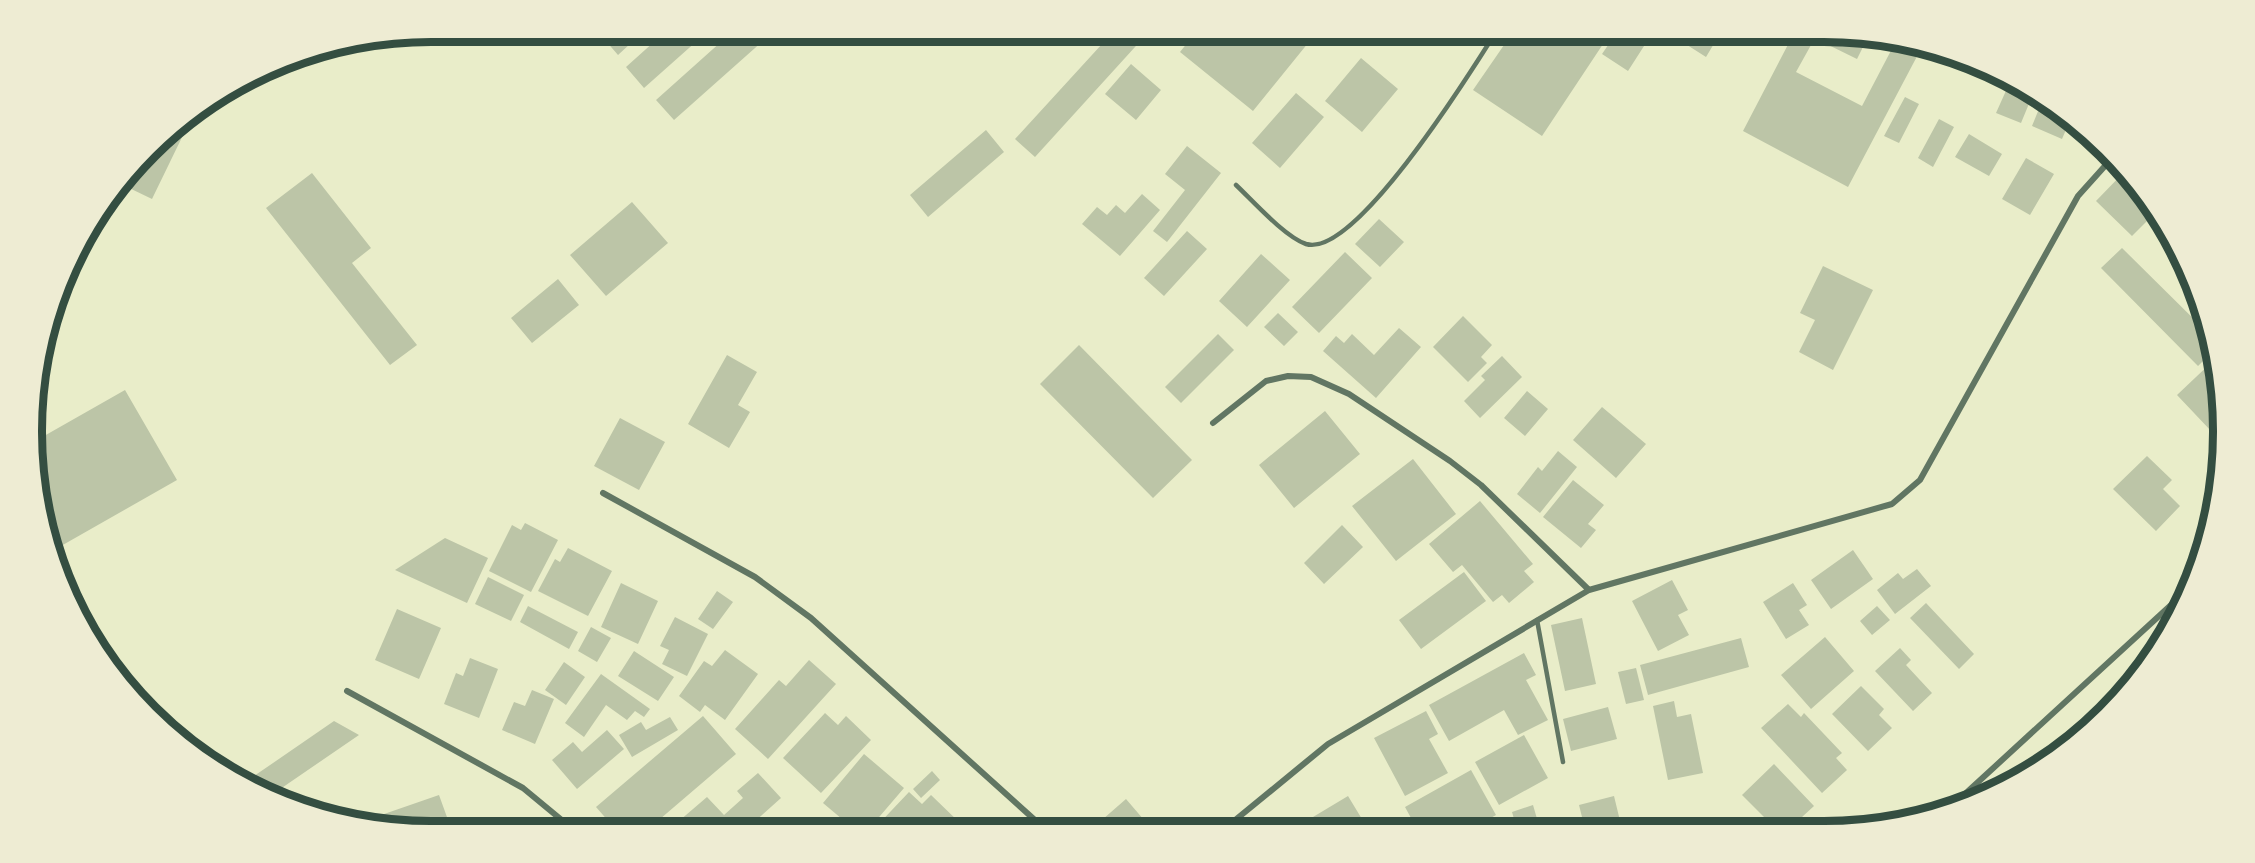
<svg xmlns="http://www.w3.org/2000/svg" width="2255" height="863" font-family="Ubuntu,sans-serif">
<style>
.building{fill:#bcc5a7}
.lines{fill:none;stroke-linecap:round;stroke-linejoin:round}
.service{stroke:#617663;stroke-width:4.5}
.minor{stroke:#617663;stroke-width:6}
.rim{fill:none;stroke:#344e41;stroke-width:8}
</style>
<rect width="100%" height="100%" fill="#e9edc9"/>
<!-- building -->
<path class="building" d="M601 32H643L618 55 599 33Z
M665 32H707L644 88 626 67Z
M732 32H773L674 120 656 100Z
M1113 32H1139L1145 36 1035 157 1015 139Z
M1196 32H1317L1253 111 1180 52Z
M1513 32H1611L1542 136 1473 90Z
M1617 32H1653L1628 71 1602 54Z
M1676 32H1721L1706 57 1673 36Z
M1802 32H1823L1868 37 1857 59Z
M1793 35 1811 45 1796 72 1862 106 1896 41 1923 45 1848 187 1743 131Z
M1361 58 1398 89 1362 132 1325 101Z
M1131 64 1161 90 1136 120 1105 94Z
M2009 84 2033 94 2021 123 1996 113Z
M1296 93 1324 117 1280 168 1252 143Z
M1905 97 1919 104 1899 143 1884 136Z
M2043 99 2071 118 2062 139 2032 126Z
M1939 119 1954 127 1933 167 1918 158Z
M177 124 186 129 152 199 123 185 168 131Z
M986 130 1004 152 928 217 910 195Z
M1969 134 2002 154 1989 176 1955 157Z
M1187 146 1221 173 1167 242 1153 231 1185 190 1165 174Z
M2026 158 2054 174 2030 215 2002 199Z
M2126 170 2156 212 2132 236 2096 201Z
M312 173 371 248 352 263 417 345 390 365 266 208Z
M1142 194 1160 210 1120 256 1082 224 1097 207 1107 215 1116 205 1125 213Z
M632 202 668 243 606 296 570 255Z
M1379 219 1404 242 1380 267 1355 244Z
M2164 223 2170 232 2184 263 2179 266Z
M1187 231 1207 249 1164 296 1144 278Z
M2122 248 2210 335 2213 351 2198 366 2101 268Z
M1345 252 1372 278 1319 333 1292 307Z
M1261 254 1290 280 1247 327 1219 301Z
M1823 266 1873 290 1833 370 1799 352 1815 320 1800 313Z
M558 279 579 305 532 343 511 318Z
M1278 313 1298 332 1284 346 1264 327Z
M1463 316 1492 345 1481 357 1487 363 1468 382 1433 347Z
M1399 328 1421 347 1376 398 1323 351 1336 336 1344 343 1352 334 1374 355Z
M1218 334 1234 350 1181 403 1165 387Z
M1079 345 1192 460 1153 498 1040 384Z
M727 355 757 372 738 405 750 412 729 448 688 424Z
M1502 356 1522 377 1480 418 1464 401 1485 380 1481 376Z
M2215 359 2220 380 2222 423 2212 432 2177 395Z
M125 390 177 480 61 546 39 508 37 440Z
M1527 391 1548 409 1525 436 1504 418Z
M1602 407 1646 444 1616 478 1573 440Z
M1325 411 1360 454 1294 508 1259 465Z
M620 418 665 442 639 490 594 466Z
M1558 451 1577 467 1540 513 1517 494 1538 467 1542 471Z
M2147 456 2172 480 2163 489 2180 506 2156 531 2113 489Z
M1413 459 1456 514 1396 561 1352 506Z
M1573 480 1604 505 1588 524 1596 530 1581 548 1543 517Z
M1480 501 1533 564 1524 571 1534 582 1509 603 1502 595 1493 602 1462 565 1453 572 1429 544Z
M525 523 558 540 531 592 489 571 512 525 521 530Z
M1342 525 1363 547 1324 584 1304 563Z
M445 538 488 558 467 603 395 570Z
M568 548 612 571 588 616 538 591 555 559 560 562Z
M1853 550 1873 579 1831 609 1811 580Z
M1917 569 1931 586 1895 614 1877 590 1898 573 1903 579Z
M1464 572 1486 601 1421 649 1399 620Z
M488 577 524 595 511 621 475 604Z
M1672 580 1688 610 1678 615 1689 635 1658 651 1632 601Z
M621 583 658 601 638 644 601 627Z
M1793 583 1807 605 1799 610 1809 625 1786 639 1763 602Z
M717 591 733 602 713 629 698 619Z
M1926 603 1974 654 1959 669 1910 618Z
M528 606 578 632 569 649 520 622Z
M1877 606 1890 620 1872 635 1860 621Z
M397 609 441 628 419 679 375 660Z
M675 617 708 634 687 676 662 664 669 650 660 646Z
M1582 618 1596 684 1565 691 1551 625Z
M591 627 611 638 597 662 578 651Z
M1825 637 1854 671 1811 709 1781 675Z
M1741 638 1749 667 1648 695 1640 665Z
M1900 648 1911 660 1906 665 1932 693 1913 711 1875 671Z
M725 650 758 674 725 720 705 705 700 712 679 696 704 661 712 666Z
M634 651 674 677 658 701 618 676Z
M1524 653 1536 675 1526 680 1548 720 1518 735 1504 710 1449 741 1429 705Z
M470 658 498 669 479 718 444 704 456 673 463 676Z
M809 660 836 684 768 759 735 729 779 680 786 686Z
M564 662 585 677 566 705 545 690Z
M1636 668 1644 700 1626 704 1618 672Z
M601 674 650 709 644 717 635 711 627 720 606 705 584 737 565 723Z
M1861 686 1884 709 1879 715 1892 728 1868 751 1832 714Z
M2126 687V688L2105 712 2101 706Z
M532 690 554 699 535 744 502 730 514 702 525 706Z
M1674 701 1677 717 1691 714 1703 773 1668 780 1653 706Z
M1788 704 1801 717 1804 713 1842 753 1836 758 1847 770 1822 793 1761 728Z
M1608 707 1617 739 1571 751 1563 719Z
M1426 711 1438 734 1429 739 1448 773 1405 796 1374 738Z
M825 713 838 725 846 716 871 740 821 793 783 758Z
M703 716 736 754 646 831H617L596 807Z
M670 717 678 730 632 757 619 735 641 722 646 730Z
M334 721 359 735 270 796 244 783Z
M607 730 624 749 577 789 552 760 573 742 582 752Z
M2070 734 2075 740 2046 760 2045 759Z
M1524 735 1548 778 1499 805 1475 762Z
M864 754 904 788 868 830H855L823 803Z
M1774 764 1814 806 1790 828H1775L1742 795Z
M1471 770 1496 815 1471 829H1427L1424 825 1417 829 1405 807Z
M932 771 940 780 921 798 913 789Z
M758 773 781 798 744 831H688L679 821 707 797 724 815 743 798 737 791Z
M909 792 922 804 931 795 960 823 953 830H873Z
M439 795 452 831 431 832 361 822Z
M1348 796 1368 829H1314L1308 820Z
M1614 796 1622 829H1585L1579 805Z
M1126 799 1150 827 1147 830H1098L1095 826Z
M1533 805 1540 829H1517L1512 812Z"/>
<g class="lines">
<!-- service -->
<path class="service" d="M1236 185C1253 201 1285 237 1306 244 1355 259 1472 70 1496 32
M1537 620 1563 762"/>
<!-- minor -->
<path class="minor" d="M1213 423 1266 381 1288 376 1311 377 1349 394 1450 461 1481 485 1589 590
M603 493 755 577 811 618 1046 830
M2163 615 2169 624
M347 691 523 788 575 831
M1953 805 2183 594
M1223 830 1328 744 1589 590 1892 504 1920 480 2078 196 2113 157"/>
</g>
<!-- crop -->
<path d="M0 0H2255V863H0ZM431 42H1824A389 389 0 0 1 2213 431V432A389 389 0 0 1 1824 821H431A389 389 0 0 1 42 432V431A389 389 0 0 1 431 42Z" fill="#eeecd3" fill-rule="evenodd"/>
<path class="rim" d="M431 42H1824A389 389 0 0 1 2213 431V432A389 389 0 0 1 1824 821H431A389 389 0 0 1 42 432V431A389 389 0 0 1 431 42Z"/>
</svg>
